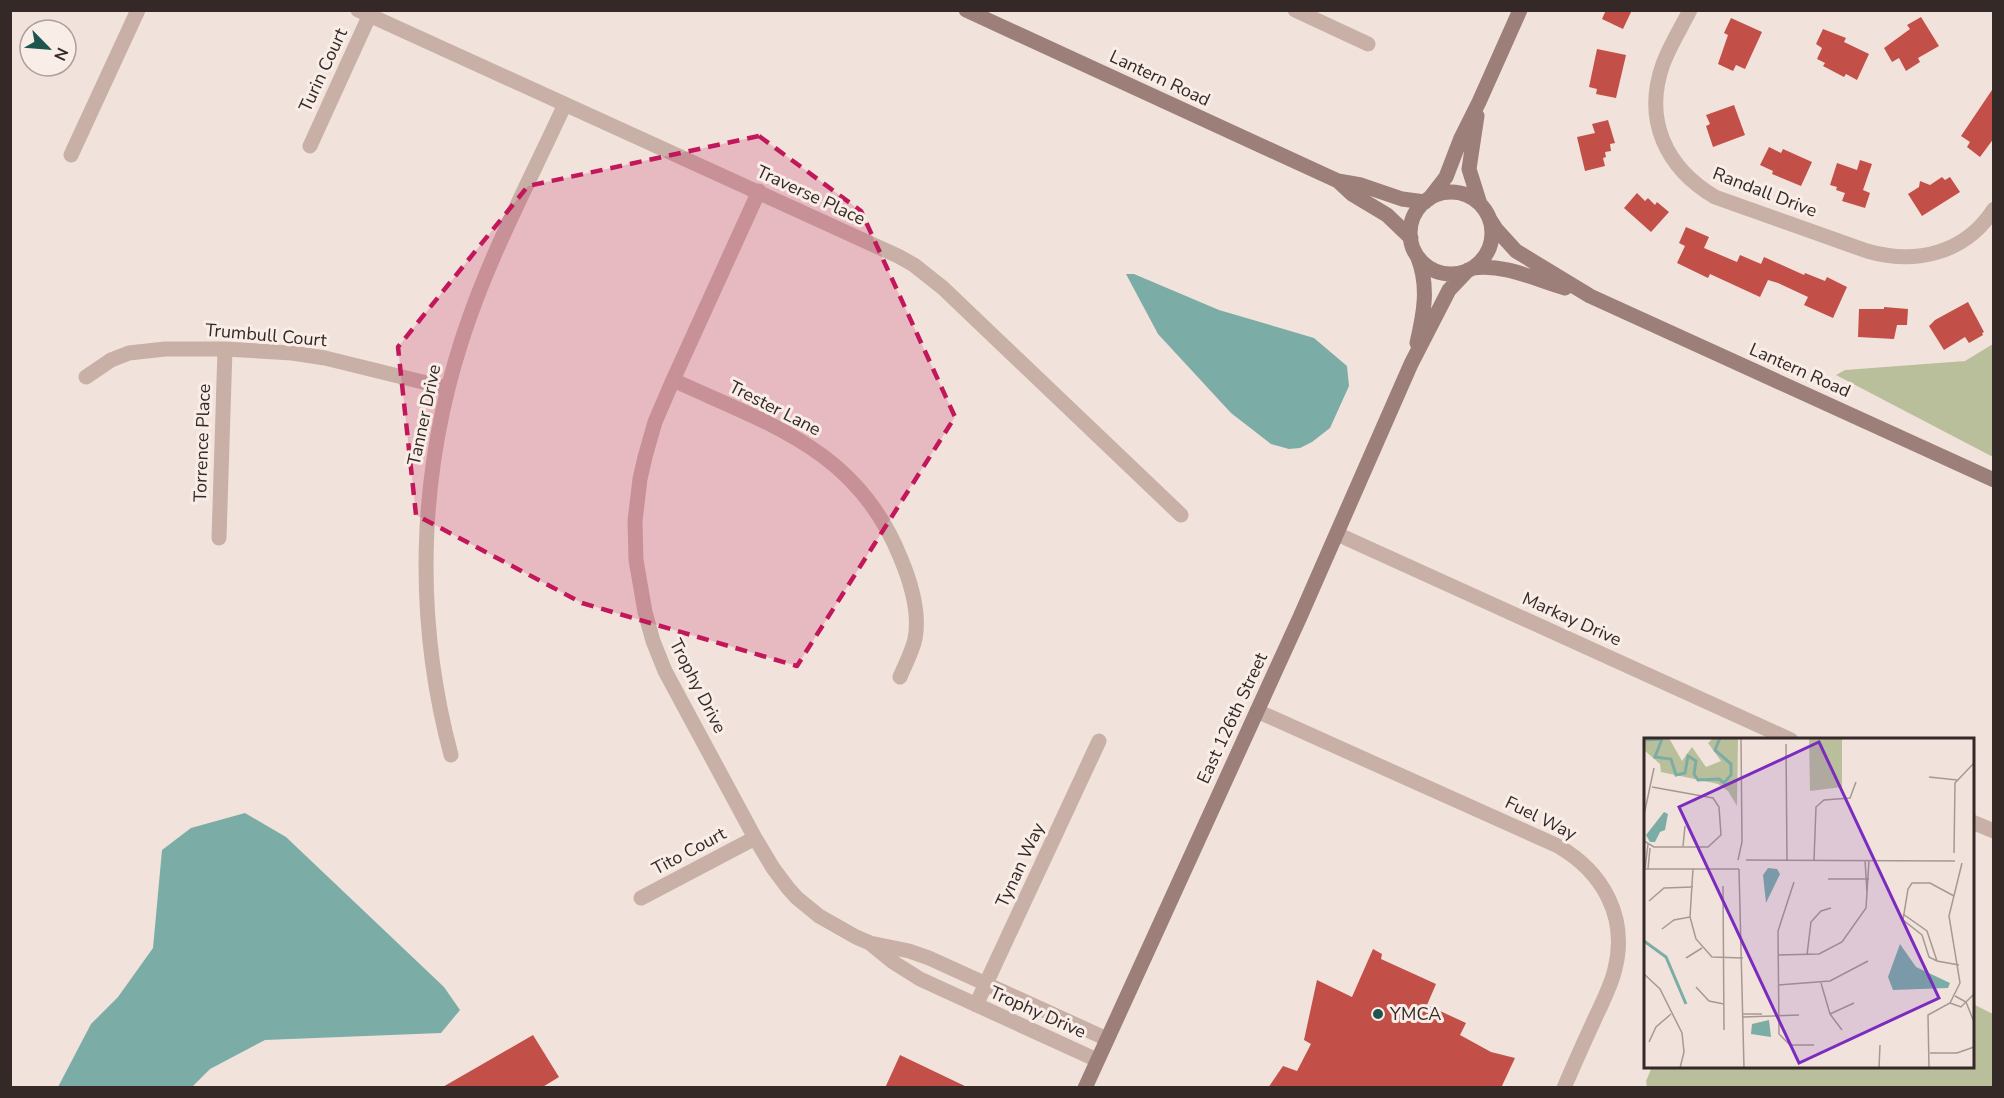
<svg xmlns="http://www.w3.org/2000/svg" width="2004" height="1098" font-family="'Nunito Sans',sans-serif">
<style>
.green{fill:#babf9b}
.water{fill:#7bada6}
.building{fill:#c24f48}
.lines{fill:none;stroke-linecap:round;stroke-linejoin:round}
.street{stroke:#c8b0a7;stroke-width:15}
.secondary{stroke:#9c7f79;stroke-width:15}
.marked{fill:#c2185b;fill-opacity:0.2;stroke:#c2185b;stroke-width:4.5;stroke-dasharray:12 8;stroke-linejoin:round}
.poi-dot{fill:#1f554f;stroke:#f9ede7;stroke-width:2}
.labels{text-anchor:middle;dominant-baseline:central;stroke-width:6;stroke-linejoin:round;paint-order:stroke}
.street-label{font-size:18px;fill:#352928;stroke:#f9ede7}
.poi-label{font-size:18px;fill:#352928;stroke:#f9ede7;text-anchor:start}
.inset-river{fill:none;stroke:#7bada6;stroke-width:3}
.inset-road{fill:none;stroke:#a69993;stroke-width:1.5}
.view{fill:#7b2cbf;fill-opacity:0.15;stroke:#7b2cbf;stroke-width:3}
.inset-edge{fill:none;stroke:#352928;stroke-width:3}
</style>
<rect width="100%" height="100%" fill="#f1e3db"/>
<!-- green -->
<path class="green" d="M1993 344V457L1836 375 1845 370 1965 361Z
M1973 1004 1993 1014V1087H1647L1646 1081 1652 1067 1972 1066Z"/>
<!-- water -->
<path class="water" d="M1126 274H1134L1219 310 1314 338 1347 366 1349 386 1330 428 1312 442 1300 448 1289 449 1271 444 1231 413 1158 334Z
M245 813 286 837 444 987 460 1010 441 1033 265 1040 210 1069 192 1087H58L91 1024 118 997 153 948 162 850 191 828Z"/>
<!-- building -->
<path class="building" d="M1606 10H1632L1623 29 1602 19Z
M1921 17 1939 46 1918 58 1920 62 1906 71 1899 58 1892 62 1884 48 1910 29 1907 25Z
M1731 18 1762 32 1745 69 1736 65 1733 71 1718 64 1728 35 1724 33Z
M1823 29 1846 38 1844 42 1869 54 1857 80 1846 74 1844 77 1823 66 1825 63 1817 59 1822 48 1816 44Z
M1597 49 1626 55 1616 98 1596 94 1597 89 1589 87Z
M1994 87V138L1980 157 1967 147 1970 142 1961 136Z
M1734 105 1745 135 1713 147 1706 126 1710 124 1706 115Z
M1608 120 1615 143 1610 144 1611 151 1605 152 1606 157 1603 158 1605 166 1585 171 1577 137 1595 133 1592 124Z
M1769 147 1781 153 1783 149 1812 162 1801 186 1772 174 1773 171 1760 165Z
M1860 160 1872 164 1863 190 1870 193 1865 208 1842 201 1845 193 1836 190 1837 187 1830 185 1837 163 1857 170Z
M1942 177 1945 180 1950 177 1960 192 1922 216 1908 194 1919 187 1920 181 1930 185Z
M1637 193 1645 201 1648 198 1655 205 1657 202 1669 212 1651 232 1624 208Z
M1686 227 1709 237 1704 248 1737 262 1740 255 1761 264 1764 257 1804 275 1805 273 1825 281 1827 277 1847 287 1833 318 1804 305 1808 297 1778 283 1768 280 1760 297 1710 274 1708 278 1677 263 1685 246 1679 243Z
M1968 302 1984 332 1982 333 1983 335 1969 343 1965 337 1944 350 1929 326 1935 320Z
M1884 307 1908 309 1907 325H1897L1894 339 1858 337 1859 309H1884Z
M1373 949 1382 954 1381 959 1436 984 1427 1005 1466 1023 1460 1035 1491 1052 1515 1058 1501 1088H1268L1283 1066 1297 1071 1311 1044 1304 1040 1317 980 1352 997Z
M533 1035 559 1077 541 1088H441Z
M900 1055 969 1088H885Z"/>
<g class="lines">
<!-- street -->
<path class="street" d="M358 10 898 256 914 265 943 288 1181 515
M1295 10 1368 44
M1690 10C1681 28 1670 45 1663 64 1643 120 1666 168 1715 197L1867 251C1915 265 1965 254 1994 209
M310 146 372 10
M71 155 138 10
M759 191 673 380 655 422 645 457 640 479 635 521 636 560 645 612 653 641 665 671 755 838 773 868 788 888 797 898 819 916 856 937 870 943 909 951 929 958 1107 1039
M86 377 111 360 129 353 165 349H225L292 353 325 358 447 388
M673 380C771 425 858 450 901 559 911 583 920 613 915 639 912 652 905 665 900 677
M1337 534 1791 740
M219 538 225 349
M1257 711 1558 846C1603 872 1628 917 1615 969 1611 986 1603 1001 1596 1016 1585 1040 1574 1064 1564 1088
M451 755C412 609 419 458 470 316 496 243 533 174 565 104
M1972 822 1994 831
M641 898 755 838
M872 945 893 962 920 979 1097 1060
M976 1005 1099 741"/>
<!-- secondary -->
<path class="secondary" d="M966 10 1338 181 1361 185 1402 199 1425 202
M1477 116 1469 169 1480 204
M1338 181 1352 194 1387 215 1411 238
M1410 233a41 41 0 1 1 82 0a41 41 0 1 1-82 0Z
M1429 199 1446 177 1461 138 1479 102 1520 10
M1489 218 1496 229 1516 251 1590 296 1994 480
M1473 268C1506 264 1534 279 1565 288
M1417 343C1424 313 1429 286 1418 258
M1085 1088 1300 617 1411 364 1449 290 1468 270"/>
</g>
<!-- marked area -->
<path class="marked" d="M759 136 861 211 955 417 797 666 582 603 416 515 398 347 528 186Z"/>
<!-- markers -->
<circle class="poi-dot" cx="1378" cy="1014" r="6"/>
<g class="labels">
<!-- street labels -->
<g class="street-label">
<text transform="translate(323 70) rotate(-65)">Turin Court</text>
<text transform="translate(1160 78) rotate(25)">Lantern Road</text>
<text transform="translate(1765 192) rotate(21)">Randall Drive</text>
<text transform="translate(811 195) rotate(25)">Traverse Place</text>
<text transform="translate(266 335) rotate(5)">Trumbull Court</text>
<text transform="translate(1800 370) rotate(24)">Lantern Road</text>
<text transform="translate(775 408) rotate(27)">Trester Lane</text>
<text transform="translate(424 415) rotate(-78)">Tanner Drive</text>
<text transform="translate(202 443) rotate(-88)">Torrence Place</text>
<text transform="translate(1572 619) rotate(24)">Markay Drive</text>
<text transform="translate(698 686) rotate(63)">Trophy Drive</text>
<text transform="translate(1232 718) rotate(-65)">East 126th Street</text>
<text transform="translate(1541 818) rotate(26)">Fuel Way</text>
<text transform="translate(689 851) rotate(-28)">Tito Court</text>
<text transform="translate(1020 865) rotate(-65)">Tynan Way</text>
<text transform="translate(1038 1012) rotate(24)">Trophy Drive</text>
</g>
<!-- poi labels -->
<g class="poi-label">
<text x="1390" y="1014">YMCA</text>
</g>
</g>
<!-- overview -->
<g transform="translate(1644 738)">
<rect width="330" height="330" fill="#f1e3db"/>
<path d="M0 0H25L38 23 48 9 62 29 77 23 64 5 69 0H94L93 68 84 53 74 46 17 34 16 26 0 12ZM165 0H198V49L166 53Z" fill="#babf9b"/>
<path d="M20 74 24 76 21 92 16 94 11 104H6L2 97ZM124 130 133 131 136 136 122 165 119 137ZM256 206 272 229 306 245 304 250 249 252 244 239ZM125 282 127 299 107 296 108 286Z" fill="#7bada6"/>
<path class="inset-river" d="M0 2 18 1 11 19 27 21 32 37 41 35 44 18 52 23 50 36 54 42 75 41 80 45 87 37V26L71 12 76 0M0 203 22 219 42 266"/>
<path class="inset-road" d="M142 6 143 123M285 39 313 42M0 77 10 30M0 103 10 109H64L77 97 75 69 69 60 8 49M39 108 41 88M310 115 311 45 330 25M94 122 98 104 97 0M102 122 311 123M170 122 172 69 180 62 206 60 212 44M221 122 223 155M0 131H95M1 131 4 106M4 131 6 110M49 131 46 179 52 201 68 219 99 220M95 131 100 330M184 141H225M150 144 134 193 135 296 146 307H170M79 148 80 292M5 163 20 150 49 149M259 176 283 193 293 223 315 227M18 191 30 182 46 179M134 217 175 216 198 204 222 170 225 122M163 217 167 184 177 173 187 170M42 220 58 210M293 223 285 219 278 197 259 182 264 151 268 145H286L310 158M0 236 16 251 38 295 40 314 36 330M177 245 186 276 198 292M134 247 186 243 224 223M52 249 65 263 80 266M311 258 322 264 330 284M306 265 317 269 330 256M99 276H118M186 276 210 265M99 279 155 277M5 304 12 289 27 276M286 315H313L330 309M235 330 236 307M285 330 284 277 306 265 316 245 305 178 318 125"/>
<path class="view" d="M175 4 295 260 155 325 35 69Z"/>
<rect width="330" height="330" class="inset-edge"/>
</g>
<!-- border -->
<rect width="2004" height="1098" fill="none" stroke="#352928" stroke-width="24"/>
<!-- north arrow -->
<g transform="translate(48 48) rotate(115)"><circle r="28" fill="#f9ede7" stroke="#ab9f9b" stroke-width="1.5"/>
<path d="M0-4.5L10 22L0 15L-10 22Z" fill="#1f554f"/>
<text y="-9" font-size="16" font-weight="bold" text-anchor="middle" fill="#352928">N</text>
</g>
</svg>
